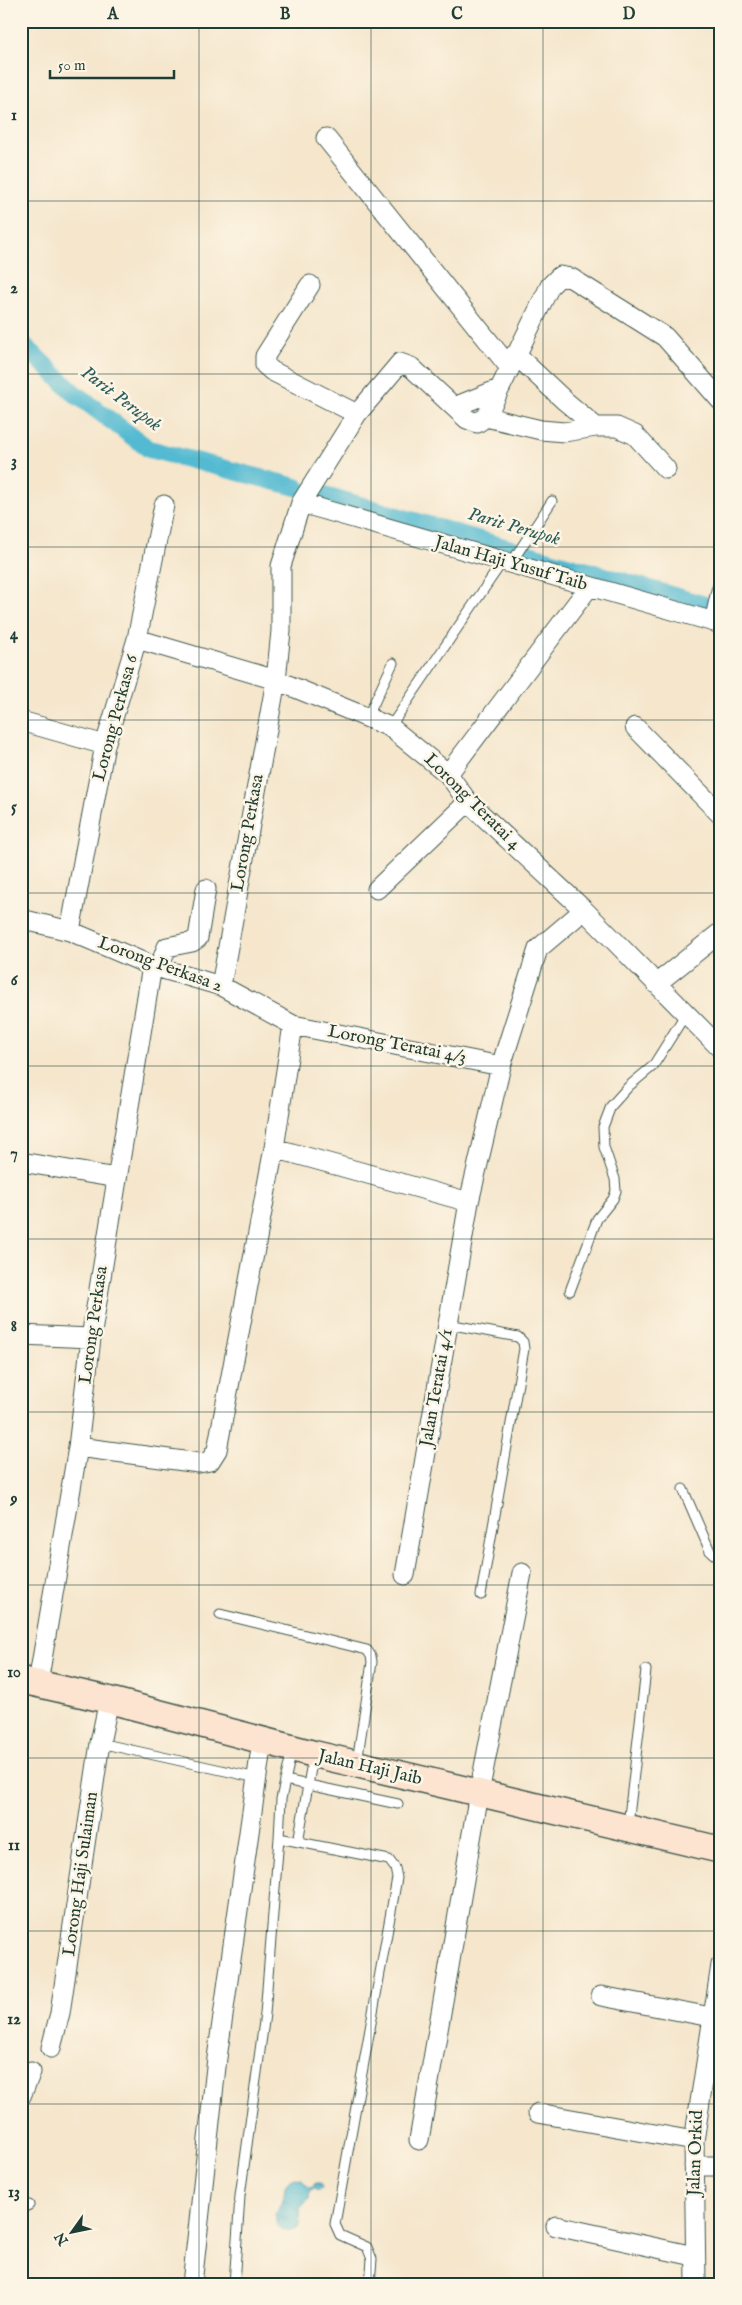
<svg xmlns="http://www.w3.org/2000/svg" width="742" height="2305" font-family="'IM FELL English',serif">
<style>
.water{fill:url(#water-ripples);stroke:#397c82}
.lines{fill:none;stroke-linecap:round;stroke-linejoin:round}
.canal{stroke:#53bad1;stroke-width:18}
.lane-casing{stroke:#3f564b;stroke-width:11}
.street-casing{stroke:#3f564b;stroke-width:21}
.secondary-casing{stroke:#3f564b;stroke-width:29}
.lane{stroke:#fff;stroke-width:9}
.street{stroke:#fff;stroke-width:19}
.secondary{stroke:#fde4d1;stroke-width:26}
.grid{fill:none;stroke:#1f3d34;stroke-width:1;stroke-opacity:0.55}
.labels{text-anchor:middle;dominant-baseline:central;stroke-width:5;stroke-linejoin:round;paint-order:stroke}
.street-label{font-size:18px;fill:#1f3d34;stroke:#fcf5e5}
.water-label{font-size:19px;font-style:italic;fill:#2c5c5b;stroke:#fcf5e5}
.neatline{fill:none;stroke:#1f3d34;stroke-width:2}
.grid-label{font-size:16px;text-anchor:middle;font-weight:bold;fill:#1f3d34}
</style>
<defs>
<pattern id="water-ripples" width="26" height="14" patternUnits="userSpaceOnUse" patternTransform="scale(1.25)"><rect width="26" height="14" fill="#53bad1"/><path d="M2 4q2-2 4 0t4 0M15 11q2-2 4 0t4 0" fill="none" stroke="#4498aa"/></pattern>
</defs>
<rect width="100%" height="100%" fill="#fcf5e5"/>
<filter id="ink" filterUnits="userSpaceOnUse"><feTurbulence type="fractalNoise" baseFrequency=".02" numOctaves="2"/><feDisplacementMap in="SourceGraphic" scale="10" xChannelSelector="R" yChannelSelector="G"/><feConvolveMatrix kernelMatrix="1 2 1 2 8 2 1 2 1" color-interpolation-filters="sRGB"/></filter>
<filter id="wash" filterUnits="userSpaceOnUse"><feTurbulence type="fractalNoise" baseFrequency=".0096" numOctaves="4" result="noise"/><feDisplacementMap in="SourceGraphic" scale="20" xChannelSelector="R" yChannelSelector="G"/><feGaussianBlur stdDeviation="1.12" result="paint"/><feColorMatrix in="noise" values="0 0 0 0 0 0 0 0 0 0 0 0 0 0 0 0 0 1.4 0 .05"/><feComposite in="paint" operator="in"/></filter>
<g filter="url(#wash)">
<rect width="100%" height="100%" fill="#f5e6cc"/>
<!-- water -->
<path class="water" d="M296 2178 302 2179 308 2188 313 2187 315 2183H320L322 2188 319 2191 313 2189 310 2190 309 2199 301 2209 299 2226C291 2234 285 2233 277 2225L275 2214C278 2210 282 2205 283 2200 286 2188 282 2182 296 2178Z"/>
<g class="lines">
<!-- canal -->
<path class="canal" d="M21 342 74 393 149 449 296 487
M311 491 705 605"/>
</g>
</g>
<g filter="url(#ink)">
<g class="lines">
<!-- lane casing -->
<g class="lane-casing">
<path id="lane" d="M511 563 552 501
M367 718 393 663
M390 727 503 561
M570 1291 597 1219 613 1199 616 1191 615 1179 604 1147 603 1127 611 1106 629 1086 653 1066 685 1015
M448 1324 518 1337 523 1342 524 1349 481 1595
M683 1489 710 1551 721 1560
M220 1614 367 1650 371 1656 372 1662 357 1762
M100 1743 257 1778
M285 1780 398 1804
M628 1825 646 1670
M279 1838 281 1799 292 1750
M298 1842 313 1757
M21 2209 29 2205
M234 2284 240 2196 265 2014 279 1838 389 1860 395 1868 397 1878 335 2224 340 2235 367 2247 372 2259 370 2284"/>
</g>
<!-- street casing -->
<g class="street-casing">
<path id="street" d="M326 138 510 368
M310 285 265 356V365L272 371 357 414
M515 354 565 401 596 427H617L635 435 666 469
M454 407 499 389
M486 417 541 430 564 432 596 427
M301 503 721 624
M714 622 721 591
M137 639 276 680 390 727 448 774 468 802 584 910 721 1049
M21 721 105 745
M635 727 721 815
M448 774 589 587
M377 889 468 802
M21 919 70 931 152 966 221 986 293 1025 501 1066
M70 931 105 745 137 639 164 505
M159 968 167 947 192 942 198 938 206 889
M656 984 721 932
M221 986 276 680 281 631V566L301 503 357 414 400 363 411 367 467 419 477 423 486 417 550 286 560 276 571 278 665 337 721 401
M274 1148 469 1202
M21 1162 117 1178
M21 1335 91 1338
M78 1447 199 1463 210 1461 217 1450 274 1148 293 1025
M405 1575 469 1202 501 1066 538 949 584 910
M38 1683 78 1447 91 1338 152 966
M601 1996 711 2017
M51 2048 60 2013 100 1743 109 1700
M21 2096 31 2072
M538 2113 694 2141
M419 2140 479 1793 522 1573
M694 2166H721
M556 2226 694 2256
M192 2284 217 2058 262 1741
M696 2284 694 2141 721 1965"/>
</g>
<!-- secondary casing -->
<g class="secondary-casing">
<path id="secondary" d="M21 1680 109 1700 314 1754 721 1850"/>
</g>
<!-- lane -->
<use href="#lane" class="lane"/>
<!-- street -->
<use href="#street" class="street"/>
<!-- secondary -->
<use href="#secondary" class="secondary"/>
</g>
</g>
<!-- grid -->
<path class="grid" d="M199 21V2284M371 21V2284M543 21V2284M21 201H721M21 374H721M21 547H721M21 720H721M21 893H721M21 1066H721M21 1239H721M21 1412H721M21 1585H721M21 1758H721M21 1931H721M21 2104H721"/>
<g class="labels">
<!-- street labels -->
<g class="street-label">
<text transform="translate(511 564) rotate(16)">Jalan Haji Yusuf Taib</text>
<text transform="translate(116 718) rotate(-75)">Lorong Perkasa 6</text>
<text transform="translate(472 802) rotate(45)">Lorong Teratai 4</text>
<text transform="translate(248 833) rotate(-80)">Lorong Perkasa</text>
<text transform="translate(160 965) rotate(20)">Lorong Perkasa 2</text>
<text transform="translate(397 1045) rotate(11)">Lorong Teratai 4/3</text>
<text transform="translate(94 1325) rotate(-82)">Lorong Perkasa</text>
<text transform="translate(437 1388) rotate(-80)">Jalan Teratai 4/1</text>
<text transform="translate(370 1768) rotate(13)">Jalan Haji Jaib</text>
<text transform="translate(81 1874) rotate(-82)">Lorong Haji Sulaiman</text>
<text transform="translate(696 2153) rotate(-88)">Jalan Orkid</text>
</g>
<!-- water labels -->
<g class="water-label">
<text transform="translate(121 399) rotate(37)">Parit Perupok</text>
<text transform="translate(514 527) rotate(16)">Parit Perupok</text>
</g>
</g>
<!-- margin -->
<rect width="742" height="2305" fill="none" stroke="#fcf5e5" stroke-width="55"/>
<!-- north arrow -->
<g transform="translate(72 2232) rotate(237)" stroke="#fcf5e5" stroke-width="4" paint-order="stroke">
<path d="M0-4L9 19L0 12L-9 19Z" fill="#1f3d34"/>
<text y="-8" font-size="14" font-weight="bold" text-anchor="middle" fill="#1f3d34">N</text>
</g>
<!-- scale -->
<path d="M50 70v8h124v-8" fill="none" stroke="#1f3d34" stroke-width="2.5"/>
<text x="58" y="70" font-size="15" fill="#1f3d34" stroke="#fcf5e5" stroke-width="4" paint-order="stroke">50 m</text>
<rect x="28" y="28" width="686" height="2250" class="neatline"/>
<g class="grid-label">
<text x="113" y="19">A</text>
<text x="285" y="19">B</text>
<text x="457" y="19">C</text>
<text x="629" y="19">D</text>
<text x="14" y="120">1</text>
<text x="14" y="293">2</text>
<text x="14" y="466">3</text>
<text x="14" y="639">4</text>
<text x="14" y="812">5</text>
<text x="14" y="985">6</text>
<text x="14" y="1158">7</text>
<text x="14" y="1331">8</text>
<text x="14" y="1504">9</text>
<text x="14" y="1677">10</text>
<text x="14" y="1850">11</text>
<text x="14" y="2024">12</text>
<text x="14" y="2197">13</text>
</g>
</svg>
